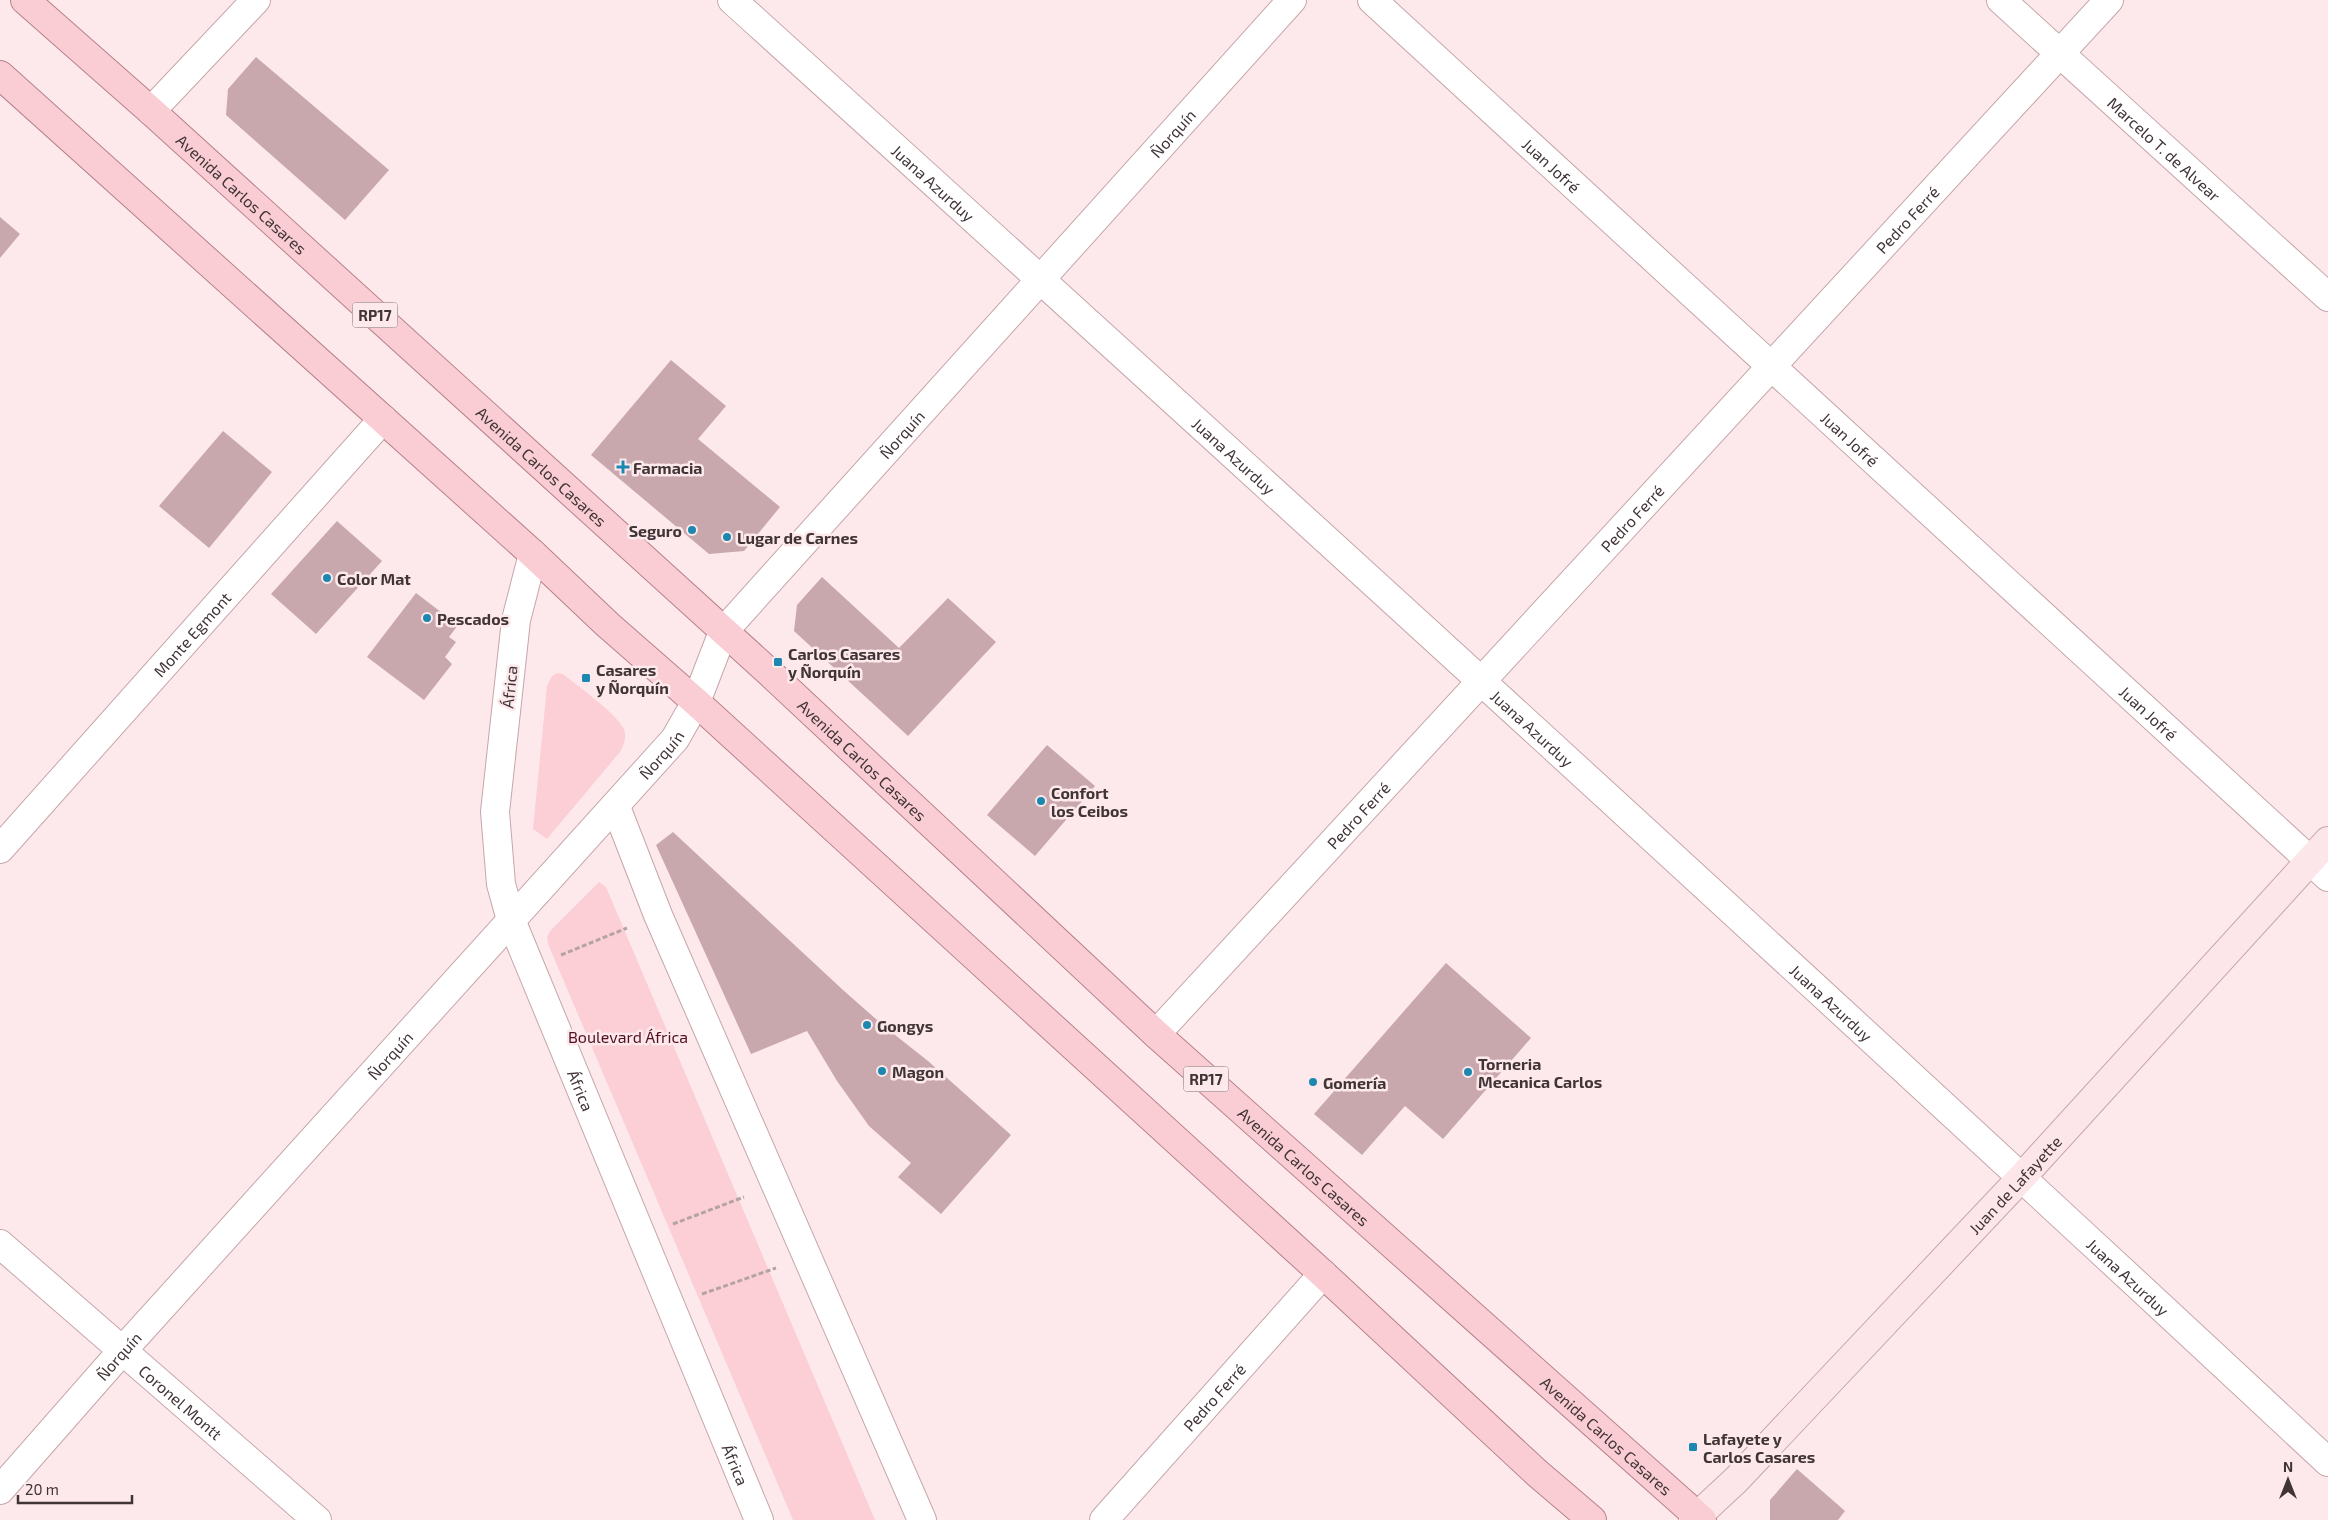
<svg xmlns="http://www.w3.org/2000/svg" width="2328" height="1520" font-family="'Exo 2',sans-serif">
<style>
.green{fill:#fbcfd5}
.building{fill:#c8a8ac}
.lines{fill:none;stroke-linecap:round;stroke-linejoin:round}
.street-casing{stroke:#c6a6aa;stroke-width:30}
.secondary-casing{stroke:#c6a6aa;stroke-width:30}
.primary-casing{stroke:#b7818a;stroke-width:30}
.path{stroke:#b4a3a5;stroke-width:3;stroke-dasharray:5 2.5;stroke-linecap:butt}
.street{stroke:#fff;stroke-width:28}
.secondary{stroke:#fde6e9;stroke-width:28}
.primary{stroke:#facdd4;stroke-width:28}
.poi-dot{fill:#1c87af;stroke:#fde9eb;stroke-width:2}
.labels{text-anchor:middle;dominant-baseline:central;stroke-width:5;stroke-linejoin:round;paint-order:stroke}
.shield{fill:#fde9eb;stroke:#796a6c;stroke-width:1}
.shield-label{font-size:15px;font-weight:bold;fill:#413436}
.street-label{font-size:16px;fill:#413436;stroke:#fde9eb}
.poi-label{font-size:16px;font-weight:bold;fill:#413436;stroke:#fde9eb;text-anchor:start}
.park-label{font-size:16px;fill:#500f22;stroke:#fde9eb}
</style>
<rect width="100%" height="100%" fill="#fde9eb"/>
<!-- green -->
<path class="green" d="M557 673 563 674C578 686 617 714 624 729 627 737 624 745 620 752L547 839 533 829 547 686 552 676Z
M599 882 606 887 875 1520H793L548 944 547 937 550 931Z"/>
<!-- building -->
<path class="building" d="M256 57 389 170 345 220 226 115 228 89Z
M0 217 20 234 0 258Z
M671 360 726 406 698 439 780 507 744 551 709 554 591 455Z
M223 431 272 472 209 548 159 506Z
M337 521 382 561 316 634 271 594Z
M822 577 899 648 948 598 996 642 908 736 794 631 797 605Z
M416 593 458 625 449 637 456 642 445 657 452 664 424 700 367 657Z
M1047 745 1095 786 1035 856 987 815Z
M673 832 843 990 885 1027 928 1061 1011 1135 941 1214 898 1177 911 1163 869 1126 837 1081 807 1031 751 1054 656 845Z
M1446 963 1531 1038 1443 1139 1405 1106 1362 1155 1314 1114Z
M1797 1469 1845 1511 1838 1520H1770V1500Z"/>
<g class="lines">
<!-- street casing -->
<g class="street-casing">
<g id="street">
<path id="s1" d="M732 0C1267 484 1800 970 2328 1462"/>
<path id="s2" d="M1372 0 2328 877"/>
<path id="s3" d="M2001 0 2328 297"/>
<path d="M151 111 256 0"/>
<path id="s4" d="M533 554 516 620 495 812 501 884 511 920 759 1520"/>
<path d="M616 807 658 915 922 1520"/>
<path id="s5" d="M0 849 383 419"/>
<path id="s6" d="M1156 1034 2109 0"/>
<path id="s7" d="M0 1244 317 1520"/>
<path id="s8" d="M0 1490 122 1351 675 739 696 702 723 632 1292 0"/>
<path id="s9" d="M1104 1520 1323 1274"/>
</g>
</g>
<!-- secondary casing -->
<g class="secondary-casing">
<g id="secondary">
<path id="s10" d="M1693 1520 1736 1480 2022 1177 2328 841"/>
</g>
</g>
<!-- primary casing -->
<g class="primary-casing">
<g id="primary">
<path id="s11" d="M25 0 151 111 770 673 1156 1034 1702 1520"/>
<path d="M0 75 533 554 608 625 696 702 1323 1274 1537 1473 1592 1520"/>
</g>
</g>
<!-- path -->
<path class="path" d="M561 955 627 928
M673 1224 744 1197
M702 1294 776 1268"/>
<!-- street -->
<use href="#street" class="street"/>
<!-- secondary -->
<use href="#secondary" class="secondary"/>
<!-- primary -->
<use href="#primary" class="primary"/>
</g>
<!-- markers -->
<g class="poi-dot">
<path d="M620.5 459.5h5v5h5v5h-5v5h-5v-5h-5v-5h5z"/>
<circle cx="692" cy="530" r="5"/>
<circle cx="727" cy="537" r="5"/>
<circle cx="327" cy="578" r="5"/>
<circle cx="427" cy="618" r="5"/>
<rect x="773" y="657" width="10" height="10" rx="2.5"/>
<rect x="581" y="673" width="10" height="10" rx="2.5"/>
<circle cx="1041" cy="801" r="5"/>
<circle cx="867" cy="1025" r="5"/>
<circle cx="882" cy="1071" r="5"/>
<circle cx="1468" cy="1072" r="5"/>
<circle cx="1313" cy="1082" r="5"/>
<rect x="1688" y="1442" width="10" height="10" rx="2.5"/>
</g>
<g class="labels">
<!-- shield labels -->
<g class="shield">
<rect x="352.5" y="302.5" width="45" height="25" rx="4"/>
<rect x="1183.5" y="1066.5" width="45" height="25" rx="4"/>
</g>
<g class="shield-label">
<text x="375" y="315">RP17</text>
<text x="1206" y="1079">RP17</text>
</g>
<!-- street labels -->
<g class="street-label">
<text stroke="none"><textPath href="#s8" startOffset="1799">Ñorquín</textPath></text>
<text stroke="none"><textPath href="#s3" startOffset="221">Marcelo T. de Alvear</textPath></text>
<text stroke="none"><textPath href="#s2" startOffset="244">Juan Jofré</textPath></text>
<text stroke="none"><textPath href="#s1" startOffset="272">Juana Azurduy</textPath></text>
<text stroke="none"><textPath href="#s11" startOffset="291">Avenida Carlos Casares</textPath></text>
<text stroke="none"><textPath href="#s6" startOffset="1108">Pedro Ferré</textPath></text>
<text stroke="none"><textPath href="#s8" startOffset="1394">Ñorquín</textPath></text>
<text stroke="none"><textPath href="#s2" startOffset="649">Juan Jofré</textPath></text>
<text stroke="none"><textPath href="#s1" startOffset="678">Juana Azurduy</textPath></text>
<text stroke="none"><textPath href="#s11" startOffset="696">Avenida Carlos Casares</textPath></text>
<text stroke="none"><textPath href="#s6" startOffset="702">Pedro Ferré</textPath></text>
<text stroke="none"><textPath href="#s5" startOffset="288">Monte Egmont</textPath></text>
<text transform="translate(509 687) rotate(-84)">África</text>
<text stroke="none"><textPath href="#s2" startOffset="1054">Juan Jofré</textPath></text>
<text stroke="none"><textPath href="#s1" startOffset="1082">Juana Azurduy</textPath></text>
<text stroke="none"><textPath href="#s8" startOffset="989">Ñorquín</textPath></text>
<text stroke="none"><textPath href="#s11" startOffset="1131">Avenida Carlos Casares</textPath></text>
<text stroke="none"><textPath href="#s6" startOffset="298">Pedro Ferré</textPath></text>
<text stroke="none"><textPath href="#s1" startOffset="1488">Juana Azurduy</textPath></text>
<text stroke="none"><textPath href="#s8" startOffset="584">Ñorquín</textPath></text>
<text stroke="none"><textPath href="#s4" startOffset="555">África</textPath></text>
<text stroke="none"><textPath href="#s11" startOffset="1731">Avenida Carlos Casares</textPath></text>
<text stroke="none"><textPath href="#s10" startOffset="465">Juan de Lafayette</textPath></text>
<text stroke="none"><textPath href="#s1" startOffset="1892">Juana Azurduy</textPath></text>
<text stroke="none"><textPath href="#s8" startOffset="179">Ñorquín</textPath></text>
<text stroke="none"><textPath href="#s9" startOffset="165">Pedro Ferré</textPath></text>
<text stroke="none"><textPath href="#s7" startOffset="240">Coronel Montt</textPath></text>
<text stroke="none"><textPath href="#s11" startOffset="2136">Avenida Carlos Casares</textPath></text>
<text stroke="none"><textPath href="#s4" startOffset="960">África</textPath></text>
</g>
<!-- poi labels -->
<g class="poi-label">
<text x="633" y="467">Farmacia</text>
<text x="682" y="530" text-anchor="end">Seguro</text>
<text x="737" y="537">Lugar de Carnes</text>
<text x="337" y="578">Color Mat</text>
<text x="437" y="618">Pescados</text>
<text x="788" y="653">Carlos Casares<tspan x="788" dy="18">y Ñorquín</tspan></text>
<text x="596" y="669">Casares<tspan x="596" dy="18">y Ñorquín</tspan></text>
<text x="1051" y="792">Confort<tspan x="1051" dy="18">los Ceibos</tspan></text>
<text x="877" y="1025">Gongys</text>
<text x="1478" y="1063">Torneria<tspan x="1478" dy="18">Mecanica Carlos</tspan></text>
<text x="892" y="1071">Magon</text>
<text x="1323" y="1082">Gomería</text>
<text x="1703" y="1438">Lafayete y<tspan x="1703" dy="18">Carlos Casares</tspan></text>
</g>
<!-- park labels -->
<g class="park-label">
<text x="628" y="1036">Boulevard África</text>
</g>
</g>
<!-- north arrow -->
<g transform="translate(2288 1480)" stroke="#fde9eb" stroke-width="4" paint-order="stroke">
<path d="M0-4L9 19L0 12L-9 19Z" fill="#413436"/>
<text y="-8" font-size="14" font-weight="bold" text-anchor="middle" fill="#413436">N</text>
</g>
<!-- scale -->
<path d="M18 1495v8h114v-8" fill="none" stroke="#413436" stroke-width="2.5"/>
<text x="25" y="1495" font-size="15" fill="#413436" stroke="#fde9eb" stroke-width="4" paint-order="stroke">20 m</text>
</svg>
